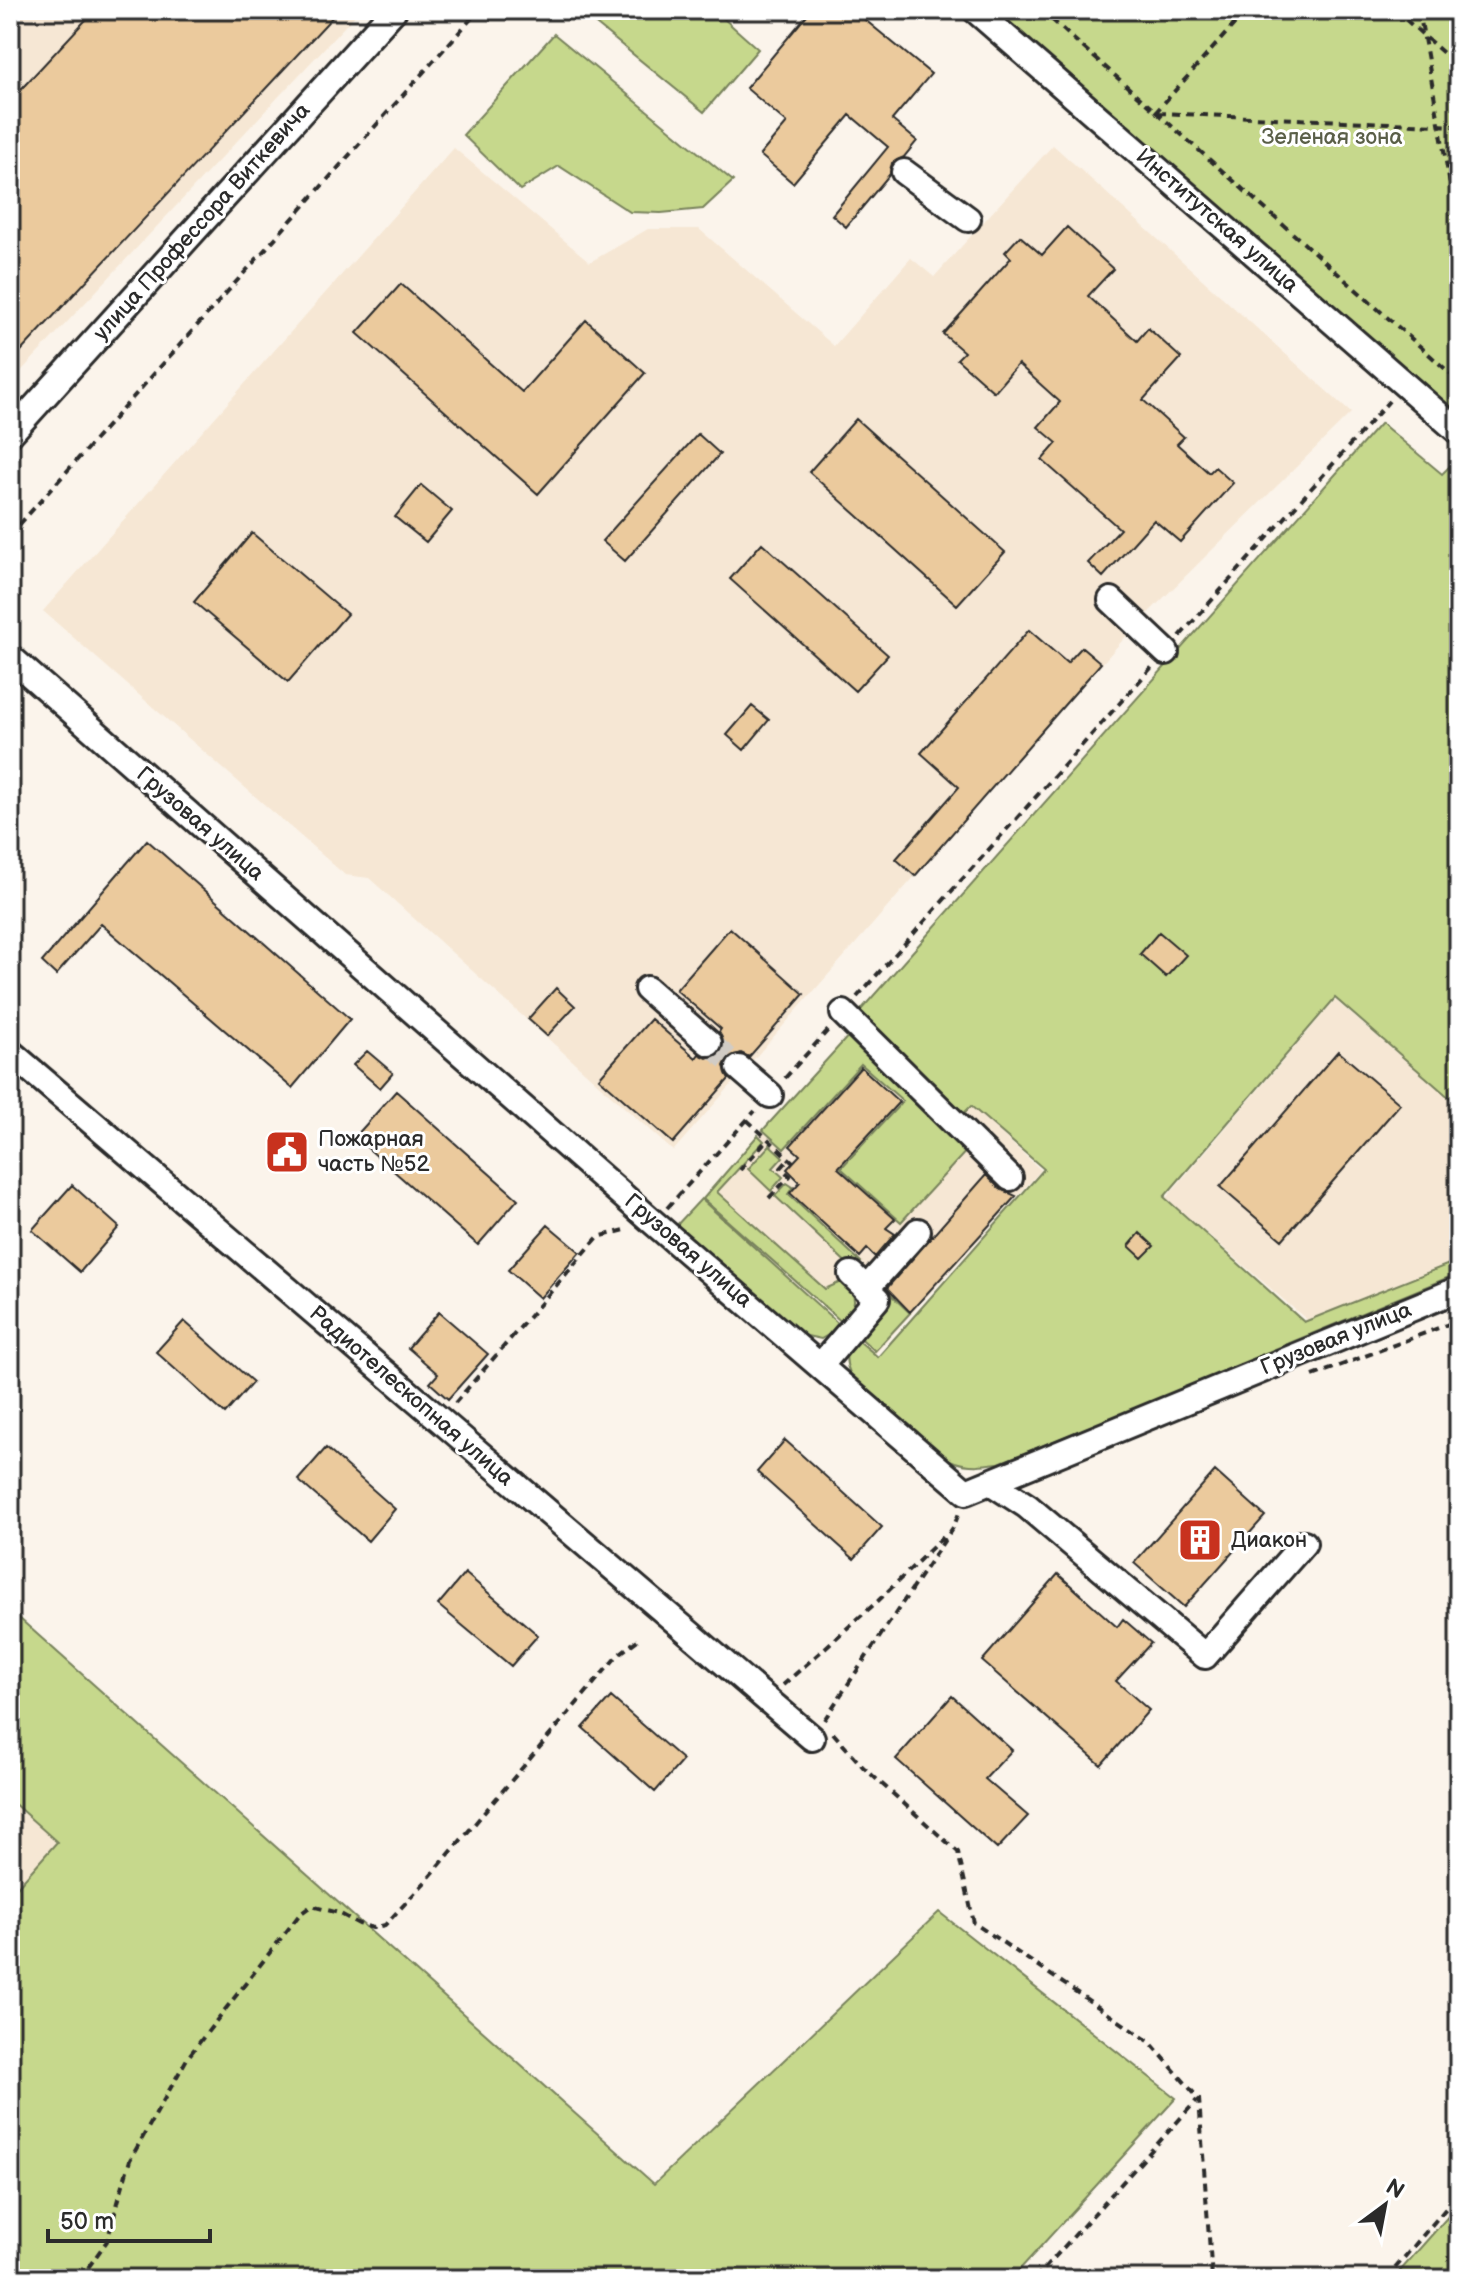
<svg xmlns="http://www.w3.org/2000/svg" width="1469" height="2289" font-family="'Balsamiq Sans',sans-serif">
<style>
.built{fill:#f6e7d4}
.green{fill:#c6d88c;stroke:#78825c;stroke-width:2}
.building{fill:#ebca9d;stroke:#2b2b2b;stroke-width:2}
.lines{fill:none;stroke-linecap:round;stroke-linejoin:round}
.minor-tunnel{stroke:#d1ccc5;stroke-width:24;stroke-dasharray:24 12;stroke-linecap:butt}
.minor-casing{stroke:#2b2b2b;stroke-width:30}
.path{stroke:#2b2b2b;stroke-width:4;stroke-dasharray:8 6;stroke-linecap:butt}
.minor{stroke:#fff;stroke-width:24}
.labels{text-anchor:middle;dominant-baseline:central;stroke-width:6;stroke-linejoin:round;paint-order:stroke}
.park-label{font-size:22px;fill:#5a5f48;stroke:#fff}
.street-label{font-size:22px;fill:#2b2b2b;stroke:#fff}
.poi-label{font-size:22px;fill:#2b2b2b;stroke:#fff;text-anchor:start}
</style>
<rect width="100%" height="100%" fill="#fbf4eb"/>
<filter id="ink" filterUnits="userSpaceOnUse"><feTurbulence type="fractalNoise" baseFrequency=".0125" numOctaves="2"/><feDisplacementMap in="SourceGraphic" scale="16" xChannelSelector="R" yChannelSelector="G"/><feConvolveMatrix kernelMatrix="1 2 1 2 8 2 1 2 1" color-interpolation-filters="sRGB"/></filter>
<g filter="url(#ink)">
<!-- built -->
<path class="built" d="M10 10H360L10 383Z
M1053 145 1351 413 1136 625 673 1151 369 878 345 875 43 611 454 148 590 262 648 229H699L834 346 911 258 934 277Z
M1335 1000 1459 1107V1259L1307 1320 1166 1198Z
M868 1012 1041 1170 875 1354 702 1199Z
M10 1800 58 1842 10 1895Z"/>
<!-- green -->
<path class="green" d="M642 10H714L758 49 704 112 586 16Z
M995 10H1459V416Z
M554 34 733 181 703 209 661 213 630 212 559 166 520 190 463 135Z
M1381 423 1442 474 1450 466 1459 474V1106L1335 998 1164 1197 1304 1322 1459 1260V1273L1251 1359 1249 1363 999 1463C984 1465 970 1467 955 1462 922 1450 877 1398 850 1373 843 1359 847 1350 853 1336L878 1357 1044 1169 971 1106 959 1118 859 1016 860 1011Z
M851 1033 969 1148 901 1222 841 1168 903 1101 861 1064 784 1149 763 1130Z
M758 1135 764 1141 717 1192 825 1289 843 1281C860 1296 855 1307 844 1324L703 1199Z
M770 1145 783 1157 773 1168 783 1177 771 1191 748 1169Z
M787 1183 793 1187 788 1194 861 1262 854 1270 775 1196Z
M701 1199 842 1327 821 1339 807 1336 789 1325 675 1227Z
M890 1294 910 1313 875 1351 855 1333Z
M10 1610 654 2184 939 1912 1176 2098 1011 2279H10V1895L57 1842 10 1800Z
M1459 2204V2279H1393Z"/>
<!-- building -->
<path class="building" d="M95 10H339L21 351 10 341V101Z
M811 10H853L931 74 892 120 917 141 904 157 892 163 890 174 846 227 832 215 888 147 850 115 793 183 760 155 787 123 746 88Z
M1067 227 1113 269 1088 296 1137 341 1148 328 1181 358 1143 400 1184 437 1177 444 1209 473 1215 467 1233 483 1180 542 1154 520 1103 577 1088 563 1120 529 1042 460 1057 443 1038 427 1060 402 1018 364 994 392 957 359 964 352 943 334 1011 258 1005 252 1020 236 1042 255Z
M401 284 522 392 586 320 645 373 538 494 357 333Z
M856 419 1005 552 957 605 809 472Z
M698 434 720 454 625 561 602 541Z
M421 485 452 511 426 542 395 517Z
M252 533 347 614 288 682 194 602Z
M762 543 888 655 855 691 730 579Z
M1029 630 1067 663 1082 647 1101 663 915 876 896 859 959 787 921 753Z
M752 706 769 720 744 750 727 735Z
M147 840 350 1019 292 1088 101 924 56 975 42 962Z
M730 928 804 994 749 1057 741 1053 728 1058 724 1066 729 1079 673 1143 599 1078 651 1019 696 1058 699 1054 707 1058 720 1053 724 1045 719 1032 721 1029 676 990Z
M1159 932 1186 955 1166 977 1140 954Z
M556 988 575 1006 547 1036 528 1019Z
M367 1051 393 1073 380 1088 353 1065Z
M1338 1051 1400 1104 1282 1240 1220 1187Z
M861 1067 899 1102 838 1168 895 1219 886 1228 895 1234 875 1257 867 1249 860 1257 790 1193 800 1182 787 1169 800 1155 790 1146Z
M396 1091 518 1199 478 1245 355 1137Z
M986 1175 1000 1189 1016 1196 910 1312 887 1288Z
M72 1185 119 1227 80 1272 32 1230Z
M548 1225 580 1252 540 1298 508 1270Z
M1140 1233 1154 1246 1142 1258 1129 1246Z
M439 1312 488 1354 448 1399 430 1383 438 1374 408 1348Z
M184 1321 253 1382 225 1414 156 1352Z
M785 1440 882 1527 854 1559 757 1472Z
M326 1448 395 1509 368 1541 298 1480Z
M1215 1471 1265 1516 1184 1607 1134 1563Z
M465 1573 538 1635 511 1666 438 1605Z
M1058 1574 1117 1627 1123 1619 1151 1643 1116 1681 1149 1710 1101 1765 982 1661Z
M952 1696 1012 1750 985 1779 1028 1816 997 1849 896 1759Z
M611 1697 683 1760 655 1792 583 1728Z"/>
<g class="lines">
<!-- minor-tunnel -->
<path class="minor-tunnel" d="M709 1043 739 1068"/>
<!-- minor casing -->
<g class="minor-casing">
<path id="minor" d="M975 10 1459 432
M904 172 968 219
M10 434 394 10
M1111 600 1166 652
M10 657 654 1223 966 1492 1459 1289
M647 989 709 1043
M843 1013 1010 1178
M10 1052 812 1738
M739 1068 770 1095
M866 1289 918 1231
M821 1365 877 1299 851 1274
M990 1482 1027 1506 1205 1656 1304 1543"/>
</g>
<!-- path -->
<path class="path" d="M1041 10 1459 381
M1395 10 1459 67
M1419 10 1459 235
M1155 113 1247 10
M1158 113 1459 126
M10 535 479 10
M1180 636 1389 401
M857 997 1152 667
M785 1078 830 1028
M747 1120 793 1162
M740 1170 768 1139
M769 1198 790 1176 781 1168 789 1159
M667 1208 755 1111
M1313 1376 1459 1320
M455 1403 598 1237 629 1229
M783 1685 878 1601 947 1533
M824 1720 954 1526 959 1513
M833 1733 863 1767 958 1852 974 1923 1150 2042 1199 2099 1212 2279
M80 2279 107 2241 130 2160 188 2057 300 1914 311 1906 339 1913 359 1924 373 1928 385 1925 427 1880 618 1655 640 1638
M1035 2279 1197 2100
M1386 2279 1459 2193"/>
<!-- minor -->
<use href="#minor" class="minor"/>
</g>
</g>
<!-- icons -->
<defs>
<g id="civic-square" transform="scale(2.3)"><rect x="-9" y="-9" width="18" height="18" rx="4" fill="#c8321e" stroke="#fff"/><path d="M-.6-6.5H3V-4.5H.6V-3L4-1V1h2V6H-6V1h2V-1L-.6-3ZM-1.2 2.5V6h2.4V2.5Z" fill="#fff"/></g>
<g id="building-square" transform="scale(2.3)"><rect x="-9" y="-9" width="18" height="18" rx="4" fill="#c8321e" stroke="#fff"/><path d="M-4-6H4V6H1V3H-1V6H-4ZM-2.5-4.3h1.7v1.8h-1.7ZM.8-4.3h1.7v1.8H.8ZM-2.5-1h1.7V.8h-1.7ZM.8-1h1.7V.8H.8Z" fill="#fff"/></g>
</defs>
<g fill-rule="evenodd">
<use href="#civic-square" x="287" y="1152"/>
<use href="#building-square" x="1200" y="1540"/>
</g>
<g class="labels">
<!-- park labels -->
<g class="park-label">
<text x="1332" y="137">Зеленая зона</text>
</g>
<!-- street labels -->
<g class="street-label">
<text transform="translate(1217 221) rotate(41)">Институтская улица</text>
<text transform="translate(202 222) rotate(-48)">улица Профессора Виткевича</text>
<text transform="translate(200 824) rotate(41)">Грузовая улица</text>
<text transform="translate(688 1251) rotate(41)">Грузовая улица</text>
<text transform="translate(1336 1339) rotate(-22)">Грузовая улица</text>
<text transform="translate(411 1396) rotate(41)">Радиотелескопная улица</text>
</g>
<!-- poi labels -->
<g class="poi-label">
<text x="318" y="1139">Пожарная<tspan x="318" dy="25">часть №52</tspan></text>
<text x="1231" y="1540">Диакон</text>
</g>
</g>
<!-- margin -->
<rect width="1469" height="2289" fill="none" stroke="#fff" stroke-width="40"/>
<rect x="20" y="20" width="1429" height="2249" fill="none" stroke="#2b2b2b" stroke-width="3" filter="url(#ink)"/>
<!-- north arrow -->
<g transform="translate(1385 2205) rotate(32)" stroke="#ffffff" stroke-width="6" paint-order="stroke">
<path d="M0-6L14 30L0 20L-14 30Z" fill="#2b2b2b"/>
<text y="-12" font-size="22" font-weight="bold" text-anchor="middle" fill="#2b2b2b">N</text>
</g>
<!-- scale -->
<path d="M48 2229v12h162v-12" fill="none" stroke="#2b2b2b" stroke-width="4"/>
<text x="60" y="2229" font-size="24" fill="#2b2b2b" stroke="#ffffff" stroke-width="6" paint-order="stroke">50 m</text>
</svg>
